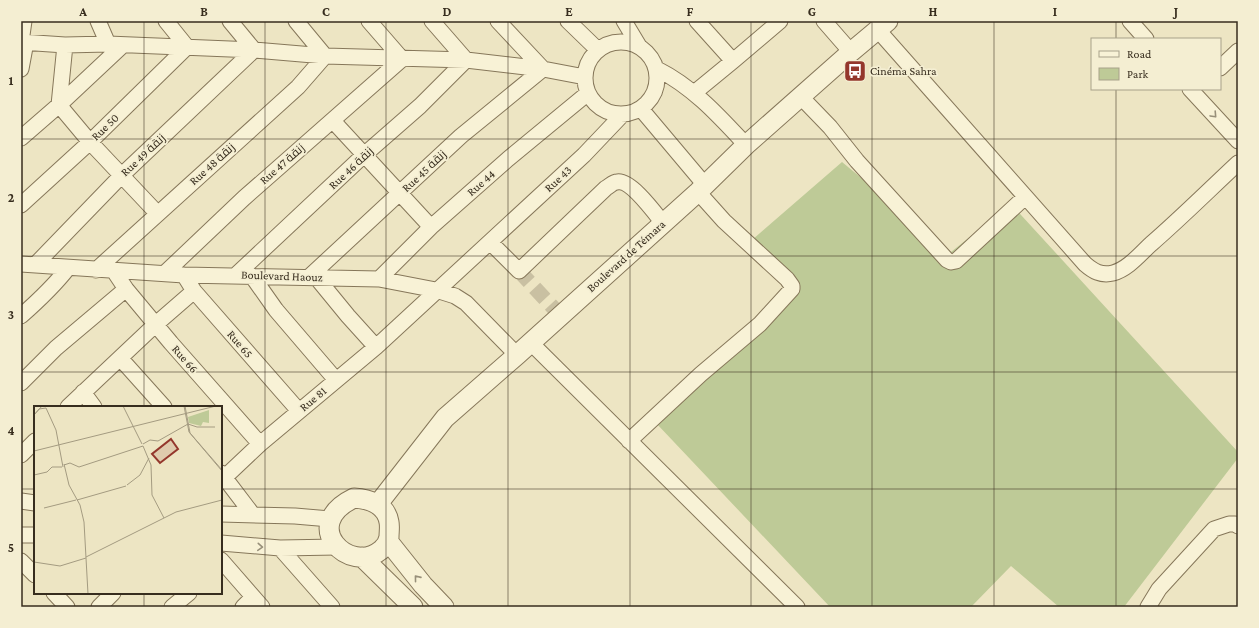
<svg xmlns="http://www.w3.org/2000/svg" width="1259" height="628" font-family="'Crimson Pro',Cairo,serif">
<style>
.green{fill:#beca97}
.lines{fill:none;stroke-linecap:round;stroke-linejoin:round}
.minor-tunnel{stroke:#c9c0a2;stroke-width:15;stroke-dasharray:15 8;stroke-linecap:butt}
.minor-casing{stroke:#86775a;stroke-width:17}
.tertiary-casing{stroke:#86775a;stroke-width:21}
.minor{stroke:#f8f2d6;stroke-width:15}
.tertiary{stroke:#f8f2d6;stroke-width:19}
.oneway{stroke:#98907a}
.grid{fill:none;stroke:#372d1e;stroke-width:1;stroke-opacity:0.55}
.labels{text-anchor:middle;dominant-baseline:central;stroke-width:3.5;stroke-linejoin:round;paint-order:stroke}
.poi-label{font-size:12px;fill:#372d1e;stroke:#f4eed2;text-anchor:start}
.street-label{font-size:12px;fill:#372d1e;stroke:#f4eed2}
.inset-road{fill:none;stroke:#a49b81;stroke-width:1}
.view{fill:#94372c;fill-opacity:0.15;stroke:#94372c;stroke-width:2}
.inset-edge{fill:none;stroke:#372d1e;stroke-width:2}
.neatline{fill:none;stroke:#372d1e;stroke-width:1.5}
.grid-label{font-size:13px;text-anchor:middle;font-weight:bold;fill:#372d1e}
</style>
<rect width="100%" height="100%" fill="#ede5c3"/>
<!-- green -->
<path class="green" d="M842 162 951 252 1011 204 1238 452V458L1124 607H1059L1011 566 971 607H830L656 423 795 285 752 240Z"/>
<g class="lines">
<!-- minor-tunnel -->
<path class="minor-tunnel" d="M519 271 561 316"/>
<!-- minor casing -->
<g class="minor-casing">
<path id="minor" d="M98 21 108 44
M568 21 598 50
M624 21 639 46
M697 21 733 61
M824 21 851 52
M1130 21 1146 39
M877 29 1085 264C1093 271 1101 276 1113 273 1128 269 1140 254 1151 244 1181 218 1209 190 1238 163
M585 78a36 36 0 1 1 72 0a36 36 0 1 1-72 0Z
M21 42 65 45 108 44 254 50 325 56 466 60 543 69 585 77
M21 42 24 21
M65 45 59 105 90 142 157 213
M1220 68 1238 51
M21 69 26 42
M657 69C693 87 719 116 746 145
M1190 89 1238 141
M694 93 733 61 780 21
M801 97 830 127 857 161 947 260 951 262 956 261 1024 198
M641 109 705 185
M333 121 431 227
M21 138 59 105 123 45
M21 205 90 142 187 47 166 21
M490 242 519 271 606 188C610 186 613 182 617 182 630 179 655 213 663 223
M21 264 184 275 379 279 436 290 455 296 466 303 517 355
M35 265 122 175 254 50 230 21
M96 270 298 87 325 56 296 21
M114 271 126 289 171 343 260 444
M165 273 244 198 402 59 369 21
M184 275 194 291 299 411
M236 275 364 155 420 106 466 60 432 21
M252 276 276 310 336 380
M309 277 461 136 543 69 498 21
M316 277 348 316 376 347
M379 279 431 227 508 159 588 93
M21 316C38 301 54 286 68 268
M531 343 797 607
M120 358 164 407
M21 383 56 348 126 289
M83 392 94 407
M68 407 156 324 194 291
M629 441 701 374 760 324 792 289V286L787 279 724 221 698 192
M21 455 35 441
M221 473 253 515
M225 477 260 444 376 347 584 155 623 114
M21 501 35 503
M221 514 295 516 330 519
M21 535H35
M221 543 280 548 337 547
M280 548 332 607
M221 560 262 607
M21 561 35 575
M54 593 67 607
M99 607 113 593
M172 607 189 593
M243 607 253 597
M1148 607 1159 589 1214 529 1229 524H1235L1238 526"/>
</g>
<!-- tertiary casing -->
<g class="tertiary-casing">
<path id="tertiary" d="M354 498C369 499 386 504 389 522 390 527 389 532 389 537 388 542 385 547 381 550 350 576 298 525 354 498Z
M378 504 445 418 517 355 698 192 746 145 851 52 888 21
M388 541 423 585 444 607
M362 557 413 607"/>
</g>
<!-- minor -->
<use href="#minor" class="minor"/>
<!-- tertiary -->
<use href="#tertiary" class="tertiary"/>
</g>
<!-- one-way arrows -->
<defs><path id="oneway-chevron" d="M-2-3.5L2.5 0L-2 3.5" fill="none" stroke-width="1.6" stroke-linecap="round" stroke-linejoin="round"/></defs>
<g class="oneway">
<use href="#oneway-chevron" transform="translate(1214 115) rotate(47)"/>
<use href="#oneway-chevron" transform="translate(260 547) rotate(4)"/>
<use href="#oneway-chevron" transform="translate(417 578) rotate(-129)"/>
</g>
<!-- grid -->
<path class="grid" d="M144 21V407M265 21V607M386 21V607M508 21V607M630 21V607M751 21V607M872 21V607M994 21V607M1116 21V39M1116 89V607M21 139H1238M21 256H1238M21 372H1238M21 489H35M221 489H1238M144 593V607"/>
<!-- icons -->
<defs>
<g id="bus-square" transform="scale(1.15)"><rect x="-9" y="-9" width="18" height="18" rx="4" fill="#94372c" stroke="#f4eed2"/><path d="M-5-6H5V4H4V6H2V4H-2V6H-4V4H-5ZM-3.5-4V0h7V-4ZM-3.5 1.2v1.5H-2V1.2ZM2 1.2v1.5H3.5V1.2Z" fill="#fff"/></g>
</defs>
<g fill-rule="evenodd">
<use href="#bus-square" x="855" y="71"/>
</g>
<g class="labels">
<!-- poi labels -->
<g class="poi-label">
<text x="870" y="71">Cinéma Sahra</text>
</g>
<!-- street labels -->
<g class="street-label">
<text transform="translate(105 127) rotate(-44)">Rue 50</text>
<text transform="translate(143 155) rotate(-43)">Rue 49 زنقة</text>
<text transform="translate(212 164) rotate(-42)">Rue 48 زنقة</text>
<text transform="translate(282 164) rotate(-41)">Rue 47 زنقة</text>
<text transform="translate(351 168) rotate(-43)">Rue 46 زنقة</text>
<text transform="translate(424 171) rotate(-43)">Rue 45 زنقة</text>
<text transform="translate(558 179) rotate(-43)">Rue 43</text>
<text transform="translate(481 183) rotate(-41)">Rue 44</text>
<text transform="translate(626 256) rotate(-42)">Boulevard de Témara</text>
<text transform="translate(282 276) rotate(2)">Boulevard Haouz</text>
<text transform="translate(240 344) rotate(49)">Rue 65</text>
<text transform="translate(185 359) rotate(49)">Rue 66</text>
<text transform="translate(313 399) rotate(-40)">Rue 81</text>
</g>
</g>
<!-- overview -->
<g transform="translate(34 406)">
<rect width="188" height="188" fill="#ede5c3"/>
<path d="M175 4V17L169 16 167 20 155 17 154 11Z" fill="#beca97"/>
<path class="inset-road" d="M89 0 108 38M150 0 155 26 188 65M151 0 156 27 188 64M12 2 22 24 29 61M0 9 5 3 12 2M0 9 8 0M109 38 116 34 124 35 154 18 163 21H181M109 40 117 59 118 89 130 112M0 45 182 0M30 58 35 79 46 99 50 116 54 188M30 59 36 57 45 61 109 40M0 69 13 66 18 61H28M93 79 106 69 115 52M43 94 92 80M10 102 42 94M52 151 142 106 188 94M0 156 26 160 52 152"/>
<path class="view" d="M137 33 144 43 126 57 118 48Z"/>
<rect width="188" height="188" class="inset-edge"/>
</g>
<!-- border -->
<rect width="1259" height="628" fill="none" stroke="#f4eed2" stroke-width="44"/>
<!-- legend -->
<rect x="1091" y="38" width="130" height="52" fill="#f4eed2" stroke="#a8a18a"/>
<rect x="1099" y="51" width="20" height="6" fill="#f8f2d6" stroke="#a8a18a"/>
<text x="1127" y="58" font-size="12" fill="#372d1e">Road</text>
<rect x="1099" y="68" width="20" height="12" fill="#beca97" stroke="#a8a18a"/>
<text x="1127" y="78" font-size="12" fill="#372d1e">Park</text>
<rect x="22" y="22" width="1215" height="584" class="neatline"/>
<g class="grid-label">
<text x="83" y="16">A</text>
<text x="204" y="16">B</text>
<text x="326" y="16">C</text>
<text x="447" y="16">D</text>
<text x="569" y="16">E</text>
<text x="690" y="16">F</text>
<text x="812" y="16">G</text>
<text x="933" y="16">H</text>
<text x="1055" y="16">I</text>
<text x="1176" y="16">J</text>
<text x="11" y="85">1</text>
<text x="11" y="202">2</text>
<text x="11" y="319">3</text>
<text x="11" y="435">4</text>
<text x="11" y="552">5</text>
</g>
</svg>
